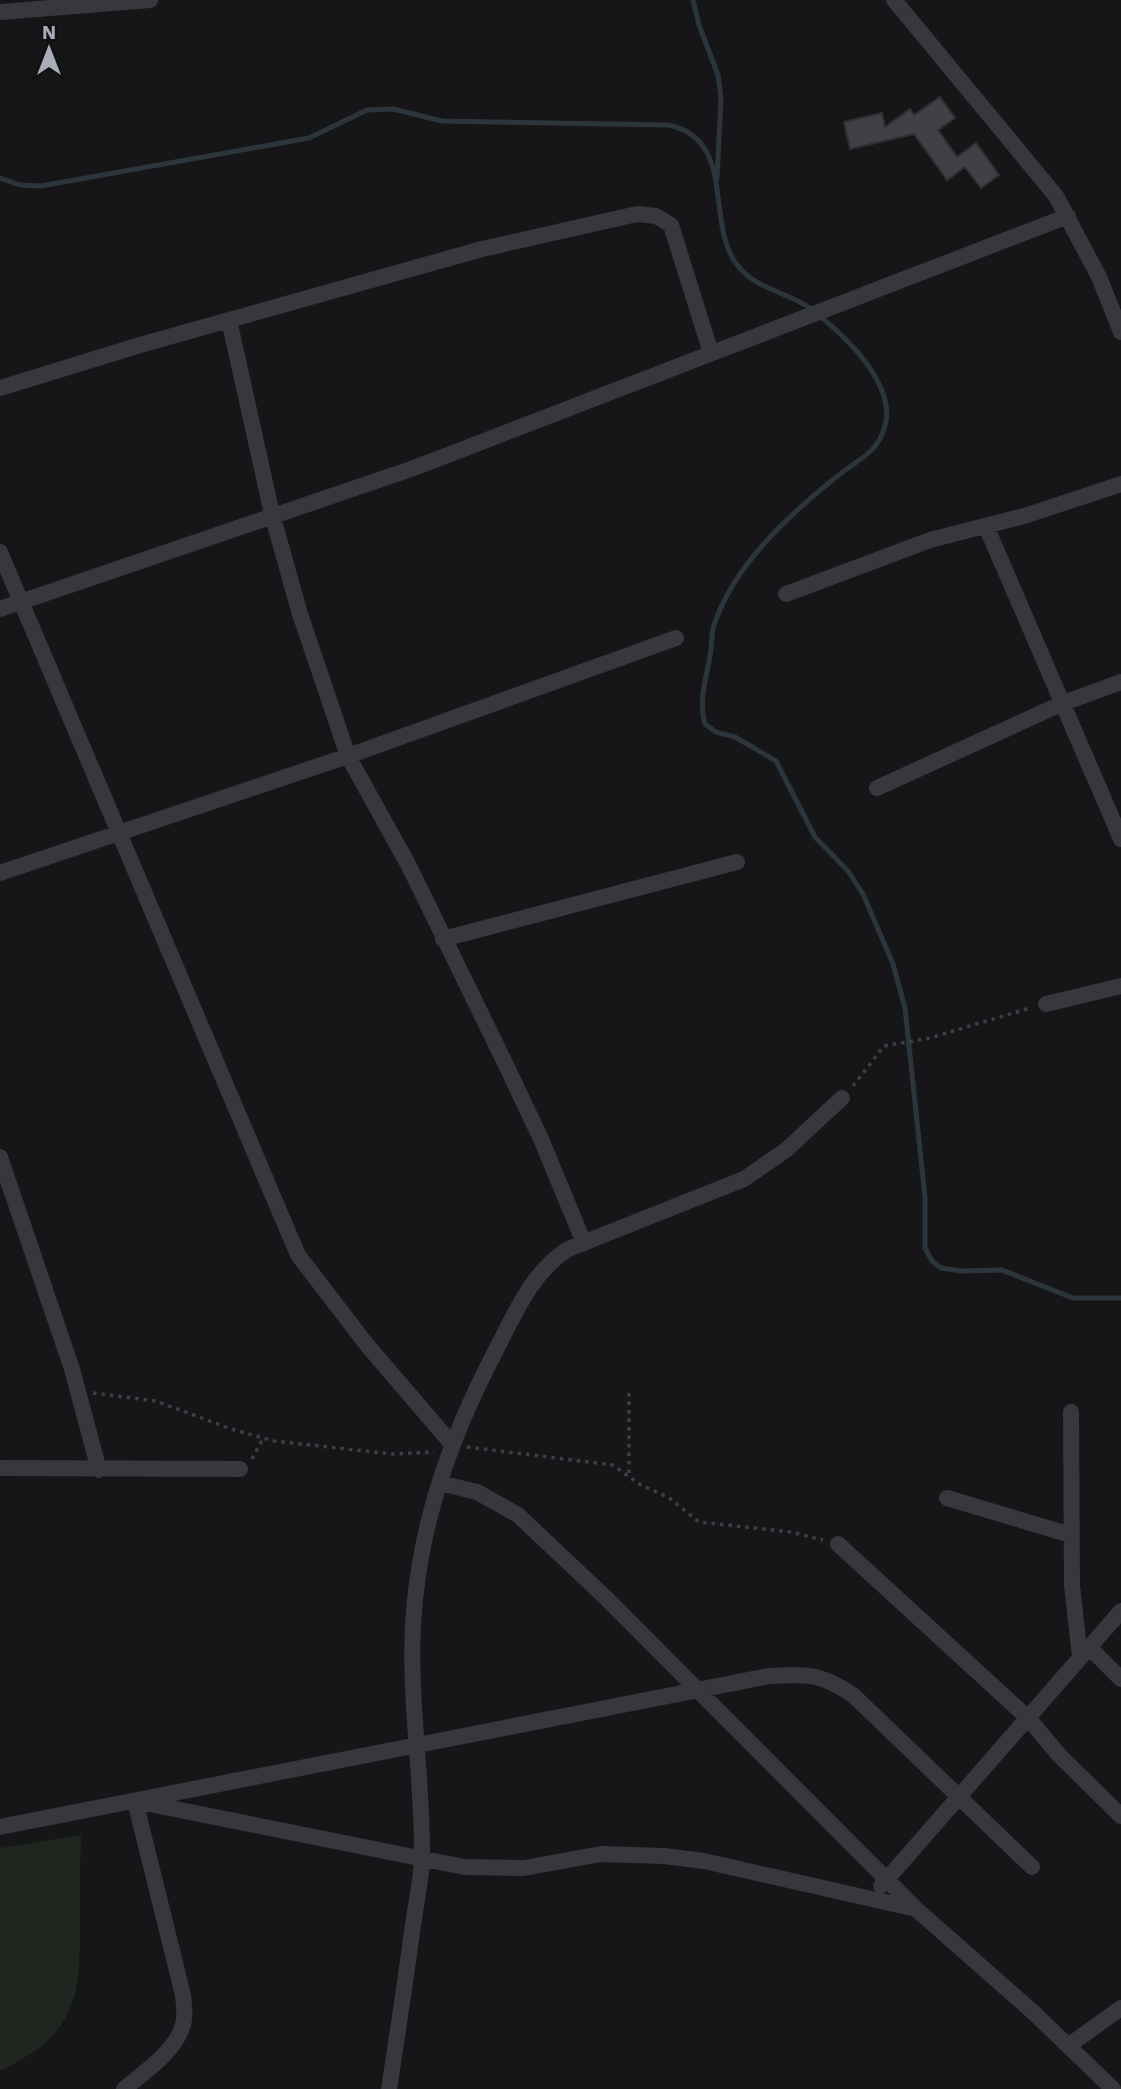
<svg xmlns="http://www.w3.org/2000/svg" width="1121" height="2089" font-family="'Work Sans',sans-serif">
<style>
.green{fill:#1e261f}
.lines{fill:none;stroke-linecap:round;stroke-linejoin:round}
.stream{stroke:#2c353c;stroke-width:5}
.building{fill:#404145;stroke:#303034;stroke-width:2}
.path{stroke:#3d3f44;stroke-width:3.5;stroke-dasharray:3.5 5;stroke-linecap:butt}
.minor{stroke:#37383d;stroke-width:16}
</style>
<rect width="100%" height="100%" fill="#161618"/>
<!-- green -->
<path class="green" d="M81 1835C80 1866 80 1897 80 1928 80 2004 73 2035 0 2071V1848Z"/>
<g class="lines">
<!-- stream -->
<path class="stream" d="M693 0 699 25 718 75 721 99 717 178
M0 178 20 185 41 186 309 138 367 110 393 109 442 121 668 125C738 139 704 225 738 266 757 290 789 292 813 310
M820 316C848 339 896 385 885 426 877 455 856 460 835 478 788 516 734 565 714 625 711 634 712 646 710 656 706 680 698 701 705 724L716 732 735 737 776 761 815 837 848 871 863 894 893 964 905 1008 925 1197V1248L932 1261 941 1268 961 1271 1002 1270 1073 1298H1121"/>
</g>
<!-- building -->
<path class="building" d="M940 97 955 118 938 130 957 157 976 143 999 175 981 188 965 167 947 180 914 134 850 149 844 122 882 113 885 127 910 109 914 115Z"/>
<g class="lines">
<!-- path -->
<path class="path" d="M853 1086 884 1046 930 1038 1030 1008
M93 1393 156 1401 231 1429 274 1441 392 1454 434 1452
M629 1393V1478
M467 1447 613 1465 639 1484 668 1497 699 1522 791 1532 823 1540
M252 1459 263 1438"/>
<!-- minor -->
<path class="minor" d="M894 0 1056 196 1099 277 1121 332
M0 12 150 0
M229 320 272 514 300 614 348 756 409 866 506 1065 541 1139 584 1243
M0 388 140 345 482 249 637 214 656 216 671 225 711 353
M986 526 1121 839
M0 552 298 1255 367 1345 451 1443
M786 594 930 540 1024 516 1121 484
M0 609 414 468 1068 216
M877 788 1061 704 1121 682
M0 873 348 756 676 638
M443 939 737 862
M1046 1004 1121 986
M0 1157 72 1369 99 1470
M1071 1412 1072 1585 1080 1658
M0 1468 240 1469
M440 1483 477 1492 518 1515 605 1597 916 1909 1034 2013 1113 2089
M947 1498 1071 1535
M838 1544 1028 1718 1059 1755 1121 1816
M1089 1647 1121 1679
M0 1827 769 1676C807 1674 821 1673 853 1695L1032 1867
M881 1886 1121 1611
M1068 2046 1121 2008
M124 2089C143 2073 173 2053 182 2028 186 2018 184 2005 183 1995L135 1801 464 1867 524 1868 601 1854 664 1856 704 1861 916 1909
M389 2089C397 2037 405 1984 412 1932 415 1908 421 1883 422 1859 423 1781 409 1704 413 1626 418 1527 450 1438 496 1350 515 1313 532 1272 568 1249L744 1179 786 1150 842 1098"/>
</g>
<!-- north arrow -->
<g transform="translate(49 49)" stroke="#111113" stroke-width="5" paint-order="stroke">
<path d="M0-5L12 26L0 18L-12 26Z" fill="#a8adb8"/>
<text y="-10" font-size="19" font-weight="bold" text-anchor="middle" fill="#a8adb8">N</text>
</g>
</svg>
